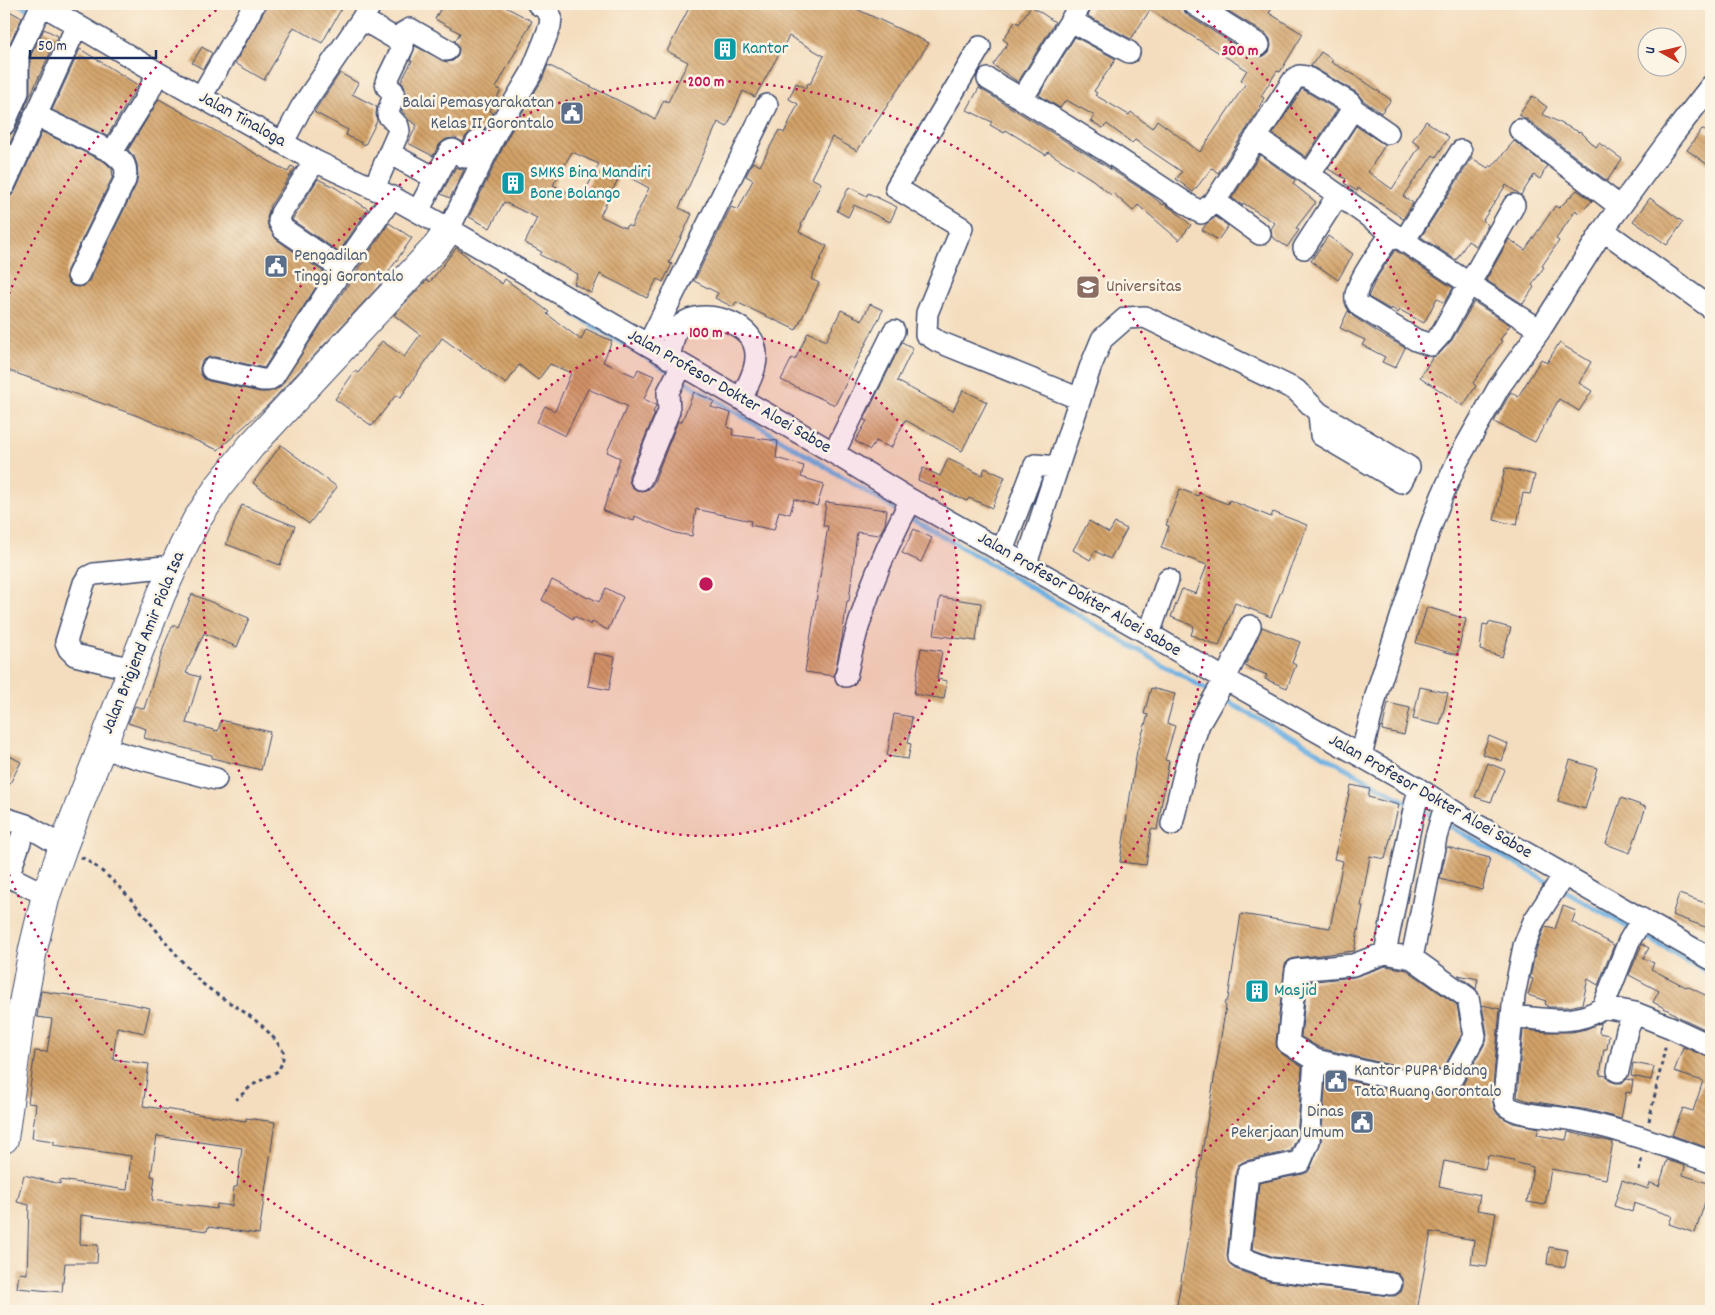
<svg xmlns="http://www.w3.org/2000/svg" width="1715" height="1315" font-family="Dekko,sans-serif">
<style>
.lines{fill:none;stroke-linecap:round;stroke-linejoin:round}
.stream{stroke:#6db0e2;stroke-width:5}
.building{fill:url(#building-back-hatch);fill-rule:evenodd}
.minor-casing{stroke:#3c496c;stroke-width:24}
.major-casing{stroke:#3c496c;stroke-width:30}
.path{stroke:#3c496c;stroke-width:3;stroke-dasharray:4 4;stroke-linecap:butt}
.minor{stroke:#fff;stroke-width:21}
.major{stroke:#fff;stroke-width:28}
.ring{fill:none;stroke:#c2185b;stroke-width:2.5;stroke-dasharray:2.5 5}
.labels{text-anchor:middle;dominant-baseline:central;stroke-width:5;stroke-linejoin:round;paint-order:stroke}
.culture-label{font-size:18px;fill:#0d838f;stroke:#fcf5e5;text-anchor:start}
.service-label{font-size:18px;fill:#4e5e75;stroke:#fcf5e5;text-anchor:end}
.street-label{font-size:18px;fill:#1b2f5e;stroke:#fcf5e5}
.education-label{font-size:18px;fill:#785e54;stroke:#fcf5e5;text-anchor:start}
.centre{fill:#c2185b;stroke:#fcf5e5;stroke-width:2.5}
.ring-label{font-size:15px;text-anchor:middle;font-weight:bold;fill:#c2185b;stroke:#fcf5e5;stroke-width:5;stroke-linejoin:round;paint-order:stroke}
</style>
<defs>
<pattern id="building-back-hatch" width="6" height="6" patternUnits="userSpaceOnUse" patternTransform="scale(1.25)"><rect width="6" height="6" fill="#d3a268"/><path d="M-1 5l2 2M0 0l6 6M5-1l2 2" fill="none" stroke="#aa8459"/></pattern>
</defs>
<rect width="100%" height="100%" fill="#fcf5e5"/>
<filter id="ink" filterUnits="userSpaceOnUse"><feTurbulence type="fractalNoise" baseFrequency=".02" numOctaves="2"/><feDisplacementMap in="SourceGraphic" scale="10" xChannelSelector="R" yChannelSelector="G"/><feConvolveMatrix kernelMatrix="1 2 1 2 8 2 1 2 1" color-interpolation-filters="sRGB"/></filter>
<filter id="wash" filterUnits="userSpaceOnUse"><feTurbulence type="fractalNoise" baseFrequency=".0096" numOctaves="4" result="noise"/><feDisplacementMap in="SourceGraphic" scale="20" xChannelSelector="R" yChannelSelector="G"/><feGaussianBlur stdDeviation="1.12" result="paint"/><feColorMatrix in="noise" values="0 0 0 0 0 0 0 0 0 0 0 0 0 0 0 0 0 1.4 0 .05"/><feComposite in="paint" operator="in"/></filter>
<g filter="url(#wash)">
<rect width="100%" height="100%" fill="#f4ddbe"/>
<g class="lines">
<!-- stream -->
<path class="stream" d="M19 4 34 12
M574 314 672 373
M681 379 900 512
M908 516 1212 693
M1219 697 1410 804
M1420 809 1436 819
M1446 824 1552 884
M1561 889 1630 928
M1640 933 1711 975"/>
</g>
<g id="blocks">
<!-- building -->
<path class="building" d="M268 4H344L322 43 294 27 264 80 235 63Z
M443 4H500L532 21 496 88 501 90 490 111 493 113 484 129 479 128 473 130 466 136 463 142 455 138 446 139 439 145 433 156 408 143 417 125 409 120 402 111 406 93 404 85 401 82 412 61H410L415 46 447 62 453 61 458 56 459 49 455 41 460 33 435 19Z
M691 4H846L929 43 857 151 832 137 811 178 821 183 801 225H802L799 232 827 246 811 279 819 283 796 330 736 302 733 307 715 298 718 293 694 281 731 207 738 210 753 180 746 176 753 162 760 166 779 130 784 133 798 104 789 99 796 83 806 88 808 83 810 84 824 56 789 36 755 97 743 91 727 127 718 122 679 208 692 214 669 263 672 264 663 282 657 279 647 298 600 274 591 293 574 284 578 274 540 255 542 252 525 243 537 218 504 202 490 228 469 217 510 133 542 80 548 65 655 119 664 100 668 102 688 62 667 51ZM572 152 599 164 581 199 553 185ZM621 173 649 188 631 227 627 225 625 228 600 216Z
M1093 4H1182L1183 10 1187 15 1252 56 1258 57 1264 56 1269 52 1271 46 1270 39 1266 34 1217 4H1275L1269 13 1303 34 1280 72 1277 71 1261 96 1264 98 1259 107 1260 108 1218 173 1212 168 1193 192 1176 179 1182 172 1135 140 1132 143 1107 124 1103 128 1091 121 1095 116 1066 100 1060 108 1039 95 1075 37 1116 59 1094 91 1097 93 1095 95 1129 115 1131 112 1152 128 1157 120 1200 152 1246 83 1241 80 1247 70 1150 10 1131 39 1088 16Z
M1031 6 1055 22 1018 82 993 65 1008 43 1003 39 1016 21 1019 24Z
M4 8 22 18 7 49 6 89 4 93Z
M44 29 58 36 24 109 30 92V57Z
M202 47 212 53 203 69 192 63Z
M80 49 138 85 107 136 52 110Z
M1321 52 1333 60 1331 62 1358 77 1391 100 1381 113 1363 100 1356 92 1311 66Z
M340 73 358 83 352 94 377 107 376 114 377 121 365 145 346 135 348 130 314 112Z
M979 88 1101 163 1152 196 1163 205 1164 204 1175 211 1191 225 1179 240 1138 205 1133 211 1113 193 1111 195 1093 180 1048 152 1046 155 1006 130 1004 133 990 125 992 122 967 110Z
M1302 89 1337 110 1306 157 1273 134Z
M1532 96 1547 107 1542 114 1579 132 1580 131 1596 147 1599 143 1622 159 1607 181 1528 120 1519 115Z
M159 99 288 172 291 166 295 168 270 206 267 218 268 226 276 239 325 273 264 368 215 357H209L202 361 200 367V373L204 379 209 381 260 392H268L279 388 389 223 412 238 379 286 266 407 218 450 138 416 4 369V198L11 196 15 191 42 132 105 162 112 169 113 176 67 270 66 276 68 282 72 286 78 287 84 286 89 281 136 185 138 175 137 164 134 156 128 150Z
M23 111V114L4 156V136L11 134 15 129Z
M1426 121 1449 137 1436 157 1433 155 1423 170 1422 169 1403 196 1413 203 1403 219 1358 188 1357 191 1344 183 1346 179 1328 169 1356 126 1385 145 1368 172 1392 189 1420 146 1412 141Z
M1702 129 1711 135V167L1687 150Z
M1514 141 1547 166 1540 179 1534 175 1521 195 1506 185 1483 220 1488 225 1476 246 1468 241 1456 260 1421 237 1472 158 1488 168 1490 165 1492 167Z
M1260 155 1295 180 1293 184 1316 202 1296 228 1299 230 1287 247 1272 237 1271 229 1275 223 1243 203 1242 205 1232 198Z
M456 167 464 170 450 198 441 194Z
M318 179 336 188 368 209 339 252 292 220Z
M849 187 867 196 868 193 897 207 890 222 854 205 848 217 837 211Z
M1577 190 1592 201 1579 214 1576 210 1556 239 1559 241 1542 266 1544 267 1532 285 1534 287 1523 304 1486 280 1509 239 1525 250 1555 206 1559 208Z
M1650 198 1683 222 1667 245 1633 221Z
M1216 217 1228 226 1218 240 1202 230 1206 224Z
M1328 236 1353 254 1338 280 1311 261Z
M456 248 469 258 468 259 502 284 505 279 532 299 549 312 547 314 581 340 586 329 612 341 603 362 635 376 638 369 654 376 644 399 656 405 653 413H655L629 475V481L631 486 636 490 643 491 649 489 653 484 678 421 681 423 694 392 714 401 711 407 731 413 727 427 733 429 732 435 778 441 776 458 804 466 801 477 824 484 817 506 794 499 790 514 779 511 774 530 750 525 751 521 696 509 692 536 675 533 635 516 634 521 603 511 620 458 607 452 627 406 588 389 565 436 537 422 545 406 555 411 571 373 550 364 538 380 519 365 506 384 442 338 400 398 396 395 372 426 335 399 355 371 358 373 382 341 404 357 420 335 394 315 427 280 430 282Z
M1395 250 1453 288 1444 303 1437 298 1424 323 1400 310 1398 313 1392 308 1391 310 1368 297 1376 279Z
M1474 302 1510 325 1500 340 1502 341 1473 383 1476 386 1463 406 1420 377 1433 357 1440 353 1452 340Z
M870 304 883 310 835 405 781 380 792 358 795 360 808 332 826 341 841 310 862 320Z
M1348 311 1354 317 1379 333 1405 348 1395 368 1382 362 1385 357 1362 345 1365 340 1340 328Z
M902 342 913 348 897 381 953 411 963 390 987 402 962 451 905 420 891 448 876 441 870 450 855 441 867 421 864 420Z
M1559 343 1591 362 1579 383 1592 391 1579 411 1559 399 1535 442 1494 422 1511 392 1518 397 1541 359 1547 363Z
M281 445 337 487 309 524 253 483Z
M948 459 982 475 985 468 1005 477 992 508 969 498 967 501 918 480 923 468 940 476Z
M1505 468 1535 475 1530 494 1523 493 1517 525 1494 520Z
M1180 489 1198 496 1199 493 1228 504 1229 500 1271 517 1273 512 1307 525 1271 617 1235 603 1219 646 1191 635 1194 626 1171 617 1182 589 1196 594 1207 565 1161 548 1169 526 1166 525Z
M826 502 887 510 885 524 879 535 857 532 849 601H847L842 638 834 676 805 672 828 526H823Z
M242 505 295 526 280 565 226 544Z
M1089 521 1109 533 1115 523 1127 529 1110 559 1095 551 1090 560 1073 550Z
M914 529 932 538 921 562 902 553Z
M552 580 588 598 589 597 599 602 606 588 623 597 608 630 592 622 591 625 574 616 573 619 542 600Z
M192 594 249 618 237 647 204 633 186 673 200 677 186 723 218 731 221 720 270 732 261 770 212 758V755L144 738 146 729 128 723 135 706 144 709 165 643 173 625 178 627Z
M940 597 981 603 976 641 934 635Z
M1427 607 1466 619 1457 655 1416 643Z
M1489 622 1511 628 1502 657 1480 650 1483 624 1488 625Z
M1262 627 1300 642 1292 663 1296 665 1287 688 1265 679 1267 675 1245 666Z
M921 648 942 651 937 679 947 681 944 699 914 694Z
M594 653 615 657 609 690 588 686Z
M1420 687 1448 693 1440 725 1413 719Z
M1151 688 1175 694 1167 723 1175 726 1165 760 1169 761 1157 830 1151 829 1146 865 1120 862 1137 751 1148 715 1144 714Z
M1388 703 1410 708 1404 735 1382 730Z
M894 714 912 717 908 743 911 744 908 759 887 756Z
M1489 736 1508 744 1502 761 1482 754Z
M4 753 21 762 4 795Z
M1570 760 1597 768 1585 809 1558 801Z
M1488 763 1505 770 1491 802 1475 797Z
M1351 785 1370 789 1368 797 1399 805 1385 859 1370 856 1361 906H1363L1354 951 1295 958 1289 960 1285 964 1276 1042 1277 1049 1281 1053 1302 1067 1297 1138 1291 1151 1245 1161 1238 1165 1236 1172 1227 1256 1230 1265 1235 1269 1269 1281 1389 1296H1395L1401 1292 1403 1286V1280L1399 1274 1393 1272 1274 1257 1252 1249 1259 1183 1303 1174 1308 1172 1311 1167 1321 1142 1326 1075 1402 1093 1450 1094 1457 1092 1461 1088 1486 1041 1487 1034 1482 1005 1500 1009 1492 1097 1494 1108 1498 1115 1513 1123 1539 1128 1537 1135 1566 1140 1568 1132 1613 1142 1606 1179 1551 1169 1545 1205 1527 1202 1533 1167 1513 1162 1514 1160 1488 1155 1485 1169 1444 1161 1439 1186 1480 1195 1477 1210 1496 1213 1487 1266 1471 1264 1474 1240 1431 1232 1417 1311H1176L1226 1006 1224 1004 1228 999 1241 914 1330 928 1343 861 1334 859Z
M1621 798 1646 807 1630 853 1606 844Z
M1447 847 1490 858 1482 890 1440 879Z
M1679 894 1711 905V929L1672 915Z
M1563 906 1576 911 1572 922 1614 945 1598 985 1588 979 1582 1004 1569 1007H1547V1005L1545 1004 1546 1001 1528 995 1533 979 1530 978 1536 950 1545 927 1555 929Z
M1642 944 1649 948 1643 958 1654 963 1651 969 1686 987 1687 986 1711 998V1032L1675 1015V1014L1653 1002 1659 991 1629 975Z
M1386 966 1407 970 1457 1005 1462 1034 1443 1069H1407L1320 1048 1301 1037 1307 982 1354 977Z
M1458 975 1478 979 1476 989 1475 988Z
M41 991 126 1003 150 1008 144 1033 117 1027 113 1059 149 1064 143 1106 246 1121V1118L275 1122 259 1234 208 1227 207 1231 81 1215 80 1244 98 1245 97 1263H65L62 1292 17 1288 19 1273 27 1274 29 1205 17 1202 24 1175 60 1184V1180L127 1190 131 1156 54 1145V1141L32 1138 36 1104 28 1103 35 1051 47 1052 52 1019 37 1017ZM157 1136 242 1148 237 1187H234L232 1206 217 1204 216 1209 152 1200 155 1177 151 1176Z
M1600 1023 1599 1033 1609 1035 1607 1049H1604L1600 1075 1607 1076 1610 1081 1616 1083H1622L1627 1079 1633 1080 1631 1093 1626 1092 1621 1119 1589 1110 1529 1101 1517 1097 1523 1030 1547 1032H1572L1586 1029Z
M1683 1047 1711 1058V1149L1672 1135 1683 1108 1693 1111 1703 1081 1674 1072Z
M1633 1063 1654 1067 1651 1080 1631 1076Z
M1667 1160 1685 1166 1683 1175 1711 1184 1695 1233 1669 1224 1672 1216 1634 1203 1632 1212 1614 1206 1622 1180 1648 1189 1650 1183 1659 1186Z
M1549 1247 1568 1250 1565 1267 1547 1264Z"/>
</g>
</g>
<g filter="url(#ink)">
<use href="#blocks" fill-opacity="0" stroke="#3c496c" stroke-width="1"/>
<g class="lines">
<!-- minor casing -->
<g class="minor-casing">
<path id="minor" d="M41 4 158 73 315 161 392 197 442 225 834 453 911 500 1149 634 1225 679 1419 789 1461 816 1711 959
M1081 4 1022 99 1108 152 1201 213 1215 201 1294 79 1299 76 1306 77 1350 103 1352 106 1350 113 1310 174
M1194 4 1259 45
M362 19 399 41 403 47 386 82 387 87 393 91C395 99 388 107 388 115L398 126 399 131 374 188
M1071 21 1129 52
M399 41 403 33 410 29 447 50
M980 47 896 188 962 228 927 313 926 334 937 341 1080 399
M988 79 1022 99
M201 97 244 23 254 4
M1352 108 1388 133
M35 115 112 152 144 101 158 73
M4 124 18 92V54L42 4
M1520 130 1619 206
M1256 137 1392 233 1540 330
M283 142 301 108 362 19 371 4
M389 153 435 178
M315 161 281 213 279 221 283 229 342 269 392 197
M4 186 77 25
M1215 201 1260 234
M418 211 450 151 453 150 464 157H469L477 142 480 140 487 144
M449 229 499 127 531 74 544 42 550 26 551 17 546 9 538 4
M1603 230 1711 308
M1392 233C1383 246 1357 281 1356 295 1355 300 1357 303 1360 306L1416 340 1431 345 1441 334 1514 205
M1404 241 1461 151
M1304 248 1338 195
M78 275 125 180C128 164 123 162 112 152
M648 345 767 105
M669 358C671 350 674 333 678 328 696 306 745 320 754 344 761 363 749 382 741 399
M212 369 262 380H268L273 377 342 269
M834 453 894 331
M641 479 669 411 668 392 682 365
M1002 551 1035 465 1058 467
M1026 564 1090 368 1102 339 1126 318 1145 317 1296 390 1319 413 1409 467 1401 482 1321 435 1319 413
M1149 634 1168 579
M132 669 75 655 69 649 66 642 84 583 88 577 94 574 174 566
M846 676C859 612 880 558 911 500
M101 748 216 779
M1361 756 1377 692 1429 531 1442 496 1458 460 1499 387 1540 330 1603 230 1675 132 1711 86
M4 818 26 825 63 847
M1172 824 1190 750 1199 724 1225 679 1250 626
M26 825 8 876 46 895
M1563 874 1560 881 1534 921 1524 946 1514 996 1504 1098 1506 1105C1517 1116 1552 1116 1568 1119 1617 1127 1665 1146 1711 1162
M1385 953 1411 823 1419 789
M1412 958 1436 837 1445 806
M1603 1007 1629 941 1642 919
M1635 1013 1670 1027 1711 1046
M1512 1016C1543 1019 1577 1027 1603 1007L1635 1013 1627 1030 1618 1071
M1315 1060 1405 1081 1450 1082 1475 1036 1468 998 1412 958 1385 953 1353 965 1296 970 1288 1043 1315 1060 1309 1141 1300 1162 1248 1173 1239 1257 1271 1269 1391 1284"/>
</g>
<!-- major casing -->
<g class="major-casing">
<path id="major" d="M4 1139 21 1014 33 949 46 895 63 847 161 595 182 549 196 521 219 486 251 446 437 246 449 229"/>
</g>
<!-- path -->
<path class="path" d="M81 857C120 879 147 920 175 953 184 963 192 975 203 984 232 1007 264 1018 284 1053L282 1063 278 1071 251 1086 236 1100
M1649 1121 1666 1044
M1639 1171 1642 1157"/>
<!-- minor -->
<use href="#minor" class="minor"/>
<!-- major -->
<use href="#major" class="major"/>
</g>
</g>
<!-- distance rings -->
<circle cx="706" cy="584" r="252" fill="#c2185b" fill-opacity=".12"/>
<g class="ring">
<circle cx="706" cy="584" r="252"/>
<circle cx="706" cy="584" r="503"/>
<path d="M498 1310A755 755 0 0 1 6 867M6 301A755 755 0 0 1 221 6M1191 6A755 755 0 0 1 914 1310"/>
</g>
<!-- icons -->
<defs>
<g id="building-square" transform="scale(1.25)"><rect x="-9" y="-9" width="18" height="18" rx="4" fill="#0f9aa8" stroke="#fcf5e5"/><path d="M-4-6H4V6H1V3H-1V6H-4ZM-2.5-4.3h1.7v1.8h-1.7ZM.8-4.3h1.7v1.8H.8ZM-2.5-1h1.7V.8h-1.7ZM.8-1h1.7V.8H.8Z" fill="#fff"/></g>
<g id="civic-square" transform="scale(1.25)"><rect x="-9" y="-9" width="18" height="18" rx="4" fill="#5c6f8a" stroke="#fcf5e5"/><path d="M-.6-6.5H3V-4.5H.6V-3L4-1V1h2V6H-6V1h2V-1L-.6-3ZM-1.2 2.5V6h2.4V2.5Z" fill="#fff"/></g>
<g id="university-square" transform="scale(1.25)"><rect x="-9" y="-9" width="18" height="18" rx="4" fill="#8d6e63" stroke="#fcf5e5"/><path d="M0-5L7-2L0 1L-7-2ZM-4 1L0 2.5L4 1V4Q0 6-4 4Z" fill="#fff"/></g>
</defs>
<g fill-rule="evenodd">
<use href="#building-square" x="725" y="49"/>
<use href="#civic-square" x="572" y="113"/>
<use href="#building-square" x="513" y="183"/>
<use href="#civic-square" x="276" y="266"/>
<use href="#university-square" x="1088" y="287"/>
<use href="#building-square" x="1257" y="991"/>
<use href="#civic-square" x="1336" y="1081"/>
<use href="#civic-square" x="1362" y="1122"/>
</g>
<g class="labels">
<!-- culture labels -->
<g class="culture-label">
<text x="742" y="49">Kantor</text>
<text x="530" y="173">SMKS Bina Mandiri<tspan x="530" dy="21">Bone Bolango</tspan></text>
<text x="1274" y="991">Masjid</text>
</g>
<!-- service labels -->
<g class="service-label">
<text x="554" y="103">Balai Pemasyarakatan<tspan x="554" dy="21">Kelas II Gorontalo</tspan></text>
<text x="294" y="256" text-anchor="start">Pengadilan<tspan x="294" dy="21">Tinggi Gorontalo</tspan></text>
<text x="1354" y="1071" text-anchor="start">Kantor PUPR Bidang<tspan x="1354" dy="21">Tata Ruang Gorontalo</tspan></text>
<text x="1344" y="1112">Dinas<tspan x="1344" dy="21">Pekerjaan Umum</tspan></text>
</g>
<!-- street labels -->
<g class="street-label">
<text transform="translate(242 120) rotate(29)">Jalan Tinaloga</text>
<text transform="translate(729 392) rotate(30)">Jalan Profesor Dokter Aloei Saboe</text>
<text transform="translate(1079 595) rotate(30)">Jalan Profesor Dokter Aloei Saboe</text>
<text transform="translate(144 643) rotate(-68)">Jalan Brigjend Amir Piola Isa</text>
<text transform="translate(1430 797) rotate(30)">Jalan Profesor Dokter Aloei Saboe</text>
</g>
<!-- education labels -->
<g class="education-label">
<text x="1106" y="287">Universitas</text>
</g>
</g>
<circle cx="706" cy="584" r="8" class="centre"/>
<g class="ring-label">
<text x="1240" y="55">300 m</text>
<text x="706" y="86">200 m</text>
<text x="706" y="337">100 m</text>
</g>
<!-- margin -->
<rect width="1715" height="1315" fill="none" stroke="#fcf5e5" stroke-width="20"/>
<!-- north arrow -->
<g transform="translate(1662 52) rotate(278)"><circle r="24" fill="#fcf5e5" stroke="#a2a6af"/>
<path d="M0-4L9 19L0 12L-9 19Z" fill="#c8321e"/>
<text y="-8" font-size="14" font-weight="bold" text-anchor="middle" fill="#1b2f5e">U</text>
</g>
<!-- scale -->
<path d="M30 50v8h126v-8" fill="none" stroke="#1b2f5e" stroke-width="2.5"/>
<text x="38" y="50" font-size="15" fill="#1b2f5e" stroke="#fcf5e5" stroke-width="4" paint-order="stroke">50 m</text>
</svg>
